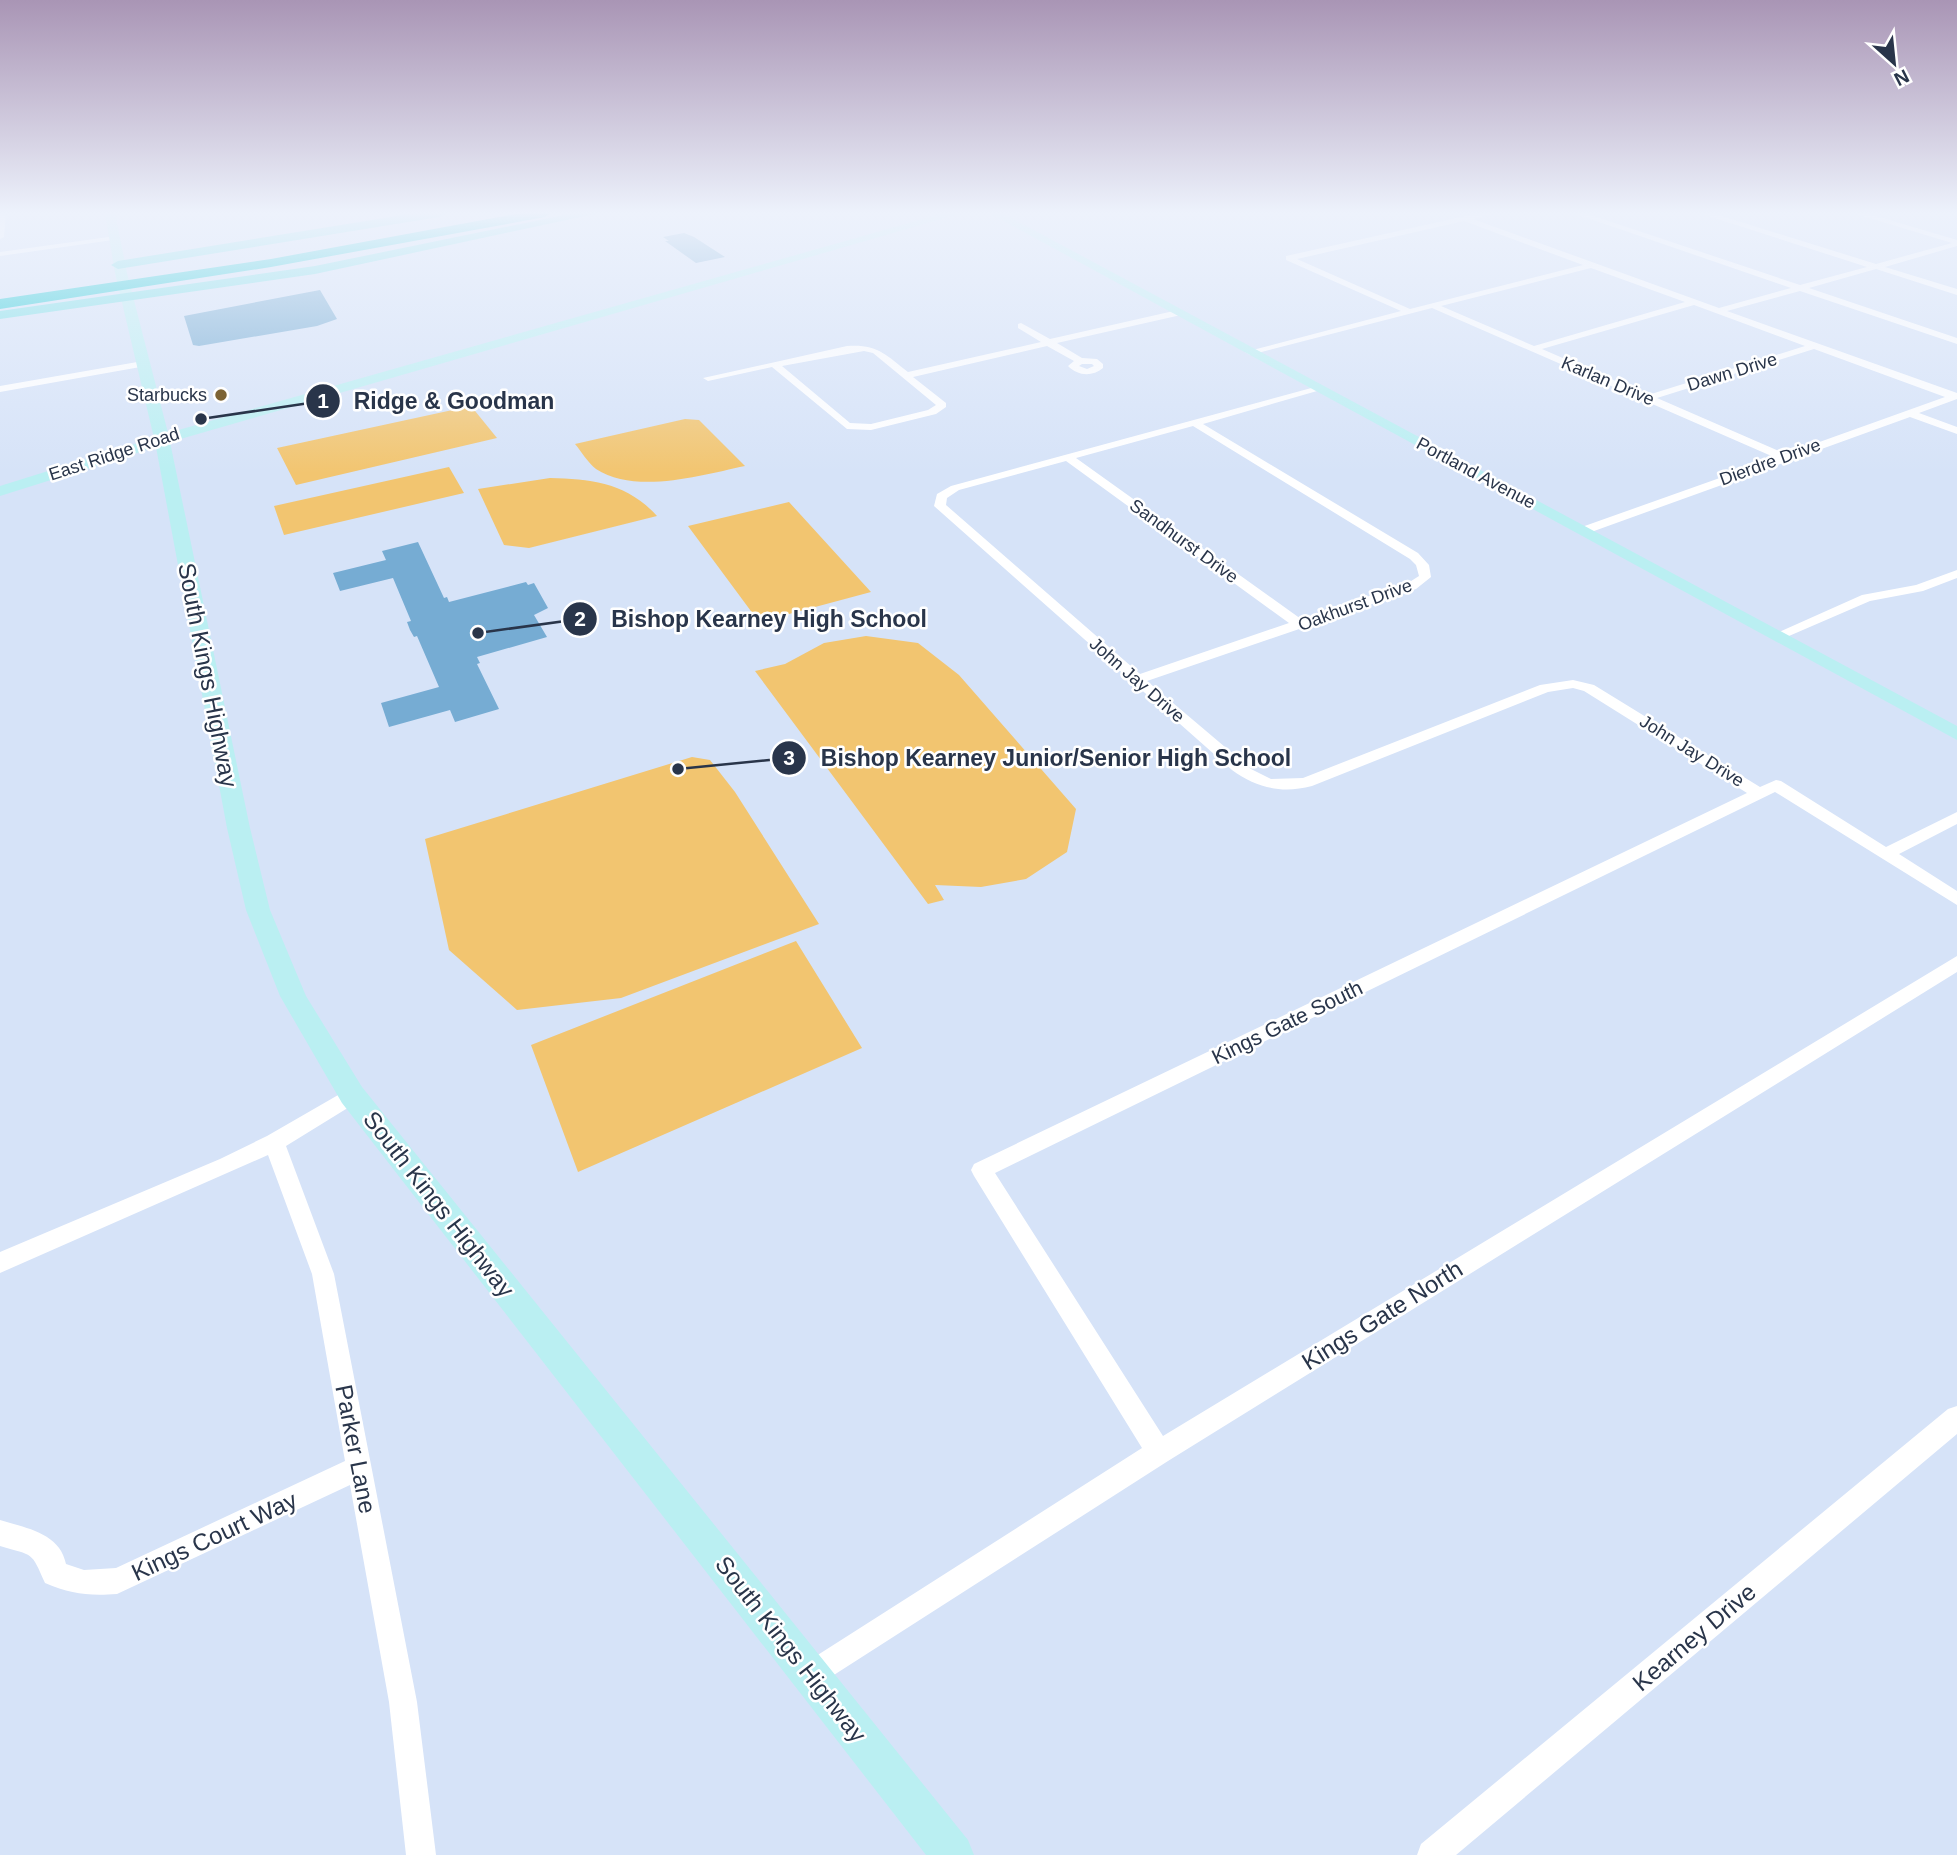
<svg xmlns="http://www.w3.org/2000/svg" width="1957" height="1855" font-family="Helvetica,sans-serif">
<style>
.green{fill:#f2c570}
.building{fill:#76acd3}
.lines{fill:none;stroke-linecap:round;stroke-linejoin:round}
.street{fill:#fff;fill-rule:evenodd}
.secondary{fill:#baeff2;fill-rule:evenodd}
.primary{fill:#76dfe5;fill-rule:evenodd}
.highway{fill:#1ac9d3;fill-rule:evenodd}
.poi-dot{fill:#7c6334;stroke:#fff;stroke-width:2.5}
.labels{text-anchor:middle;dominant-baseline:central;stroke-width:5;stroke-linejoin:round;paint-order:stroke}
.far-street-label{font-size:18px;fill:#29354a;stroke:#fff}
.far-poi-label{font-size:18px;fill:#29354a;stroke:#fff;text-anchor:end}
.street-label{font-size:21px;fill:#29354a;stroke:#fff}
.near-street-label{font-size:24px;fill:#29354a;stroke:#fff}
.leader{fill:none;stroke:#29354a;stroke-width:2.5}
.callout-dot{fill:#29354a;stroke:#fff;stroke-width:2.5}
.mark-label{font-size:21px;text-anchor:middle;font-weight:bold;fill:#fff}
.callout-label{font-size:23px;text-anchor:middle;font-weight:bold;fill:#29354a;stroke:#fff;stroke-width:5;stroke-linejoin:round;paint-order:stroke}
</style>
<rect width="100%" height="100%" fill="#d6e3f8"/>
<!-- green -->
<path class="green" d="M471 406 497 438 296 485 277 448Z
M685 419 699 420 745 466C702 475 636 495 596 469 588 463 581 451 575 444Z
M449 467 464 493 284 535 274 506Z
M550 478C592 479 627 483 657 516L529 548 504 545 478 489Z
M789 502 871 592 759 622 688 526Z
M866 636 918 643 959 675 1076 809 1067 852 1026 879 981 887 935 885 944 900 928 904 755 671 785 664 824 643Z
M692 757 710 760 735 792 819 924 621 998 517 1010 449 950 425 839Z
M796 941 862 1048 578 1172 531 1045Z"/>
<!-- building -->
<path class="building" d="M684 233 694 237 725 257 696 263 665 241H669L663 237Z
M320 290 337 319 317 326 199 346 193 345 184 316Z
M418 542 444 598 447 597 449 602 526 582 528 585 534 583 548 608 534 615 547 637 477 657 480 663 477 664 499 709 455 722 450 710 389 727 381 703 439 687 417 636 414 637 410 630 407 622 411 621 393 578 340 591 333 573 386 560 382 551Z"/>
<g class="lines">
<!-- street -->
<path class="street" d="M0 213H6L4 237 0 239Z
M1479 213H1495L1473 219 1719 308 1791 288 1573 213H1585L1800 285 1867 267 1699 213H1712L1876 264 1952 243 1853 213H1866L1957 240V246L1885 267 1957 289V295L1876 269 1809 288 1957 338V344L1800 291 1727 311 1957 393V399L1919 413 1957 427V434L1910 417 1583 535 1577 531 1579 528 1776 458 1432 308 1250 355 1245 352 1401 311 1286 260V256ZM1464 221 1583 265 1410 309 1297 259ZM1591 268 1685 302 1534 346 1441 306ZM1694 305 1805 346 1648 395 1542 349ZM1814 349 1945 397 1786 454 1657 398Z
M116 236 113 240 0 256V252Z
M1178 310 1181 311V315L1057 343 1082 358 1097 359 1103 364V368C1092 377 1078 376 1068 366L1074 361 1047 346 913 377 946 403V407L936 414 871 430 847 429 772 367 708 381 703 378 847 346C877 344 885 354 908 372L1041 342 1018 328V324L1021 323 1050 339ZM864 351 873 353 936 405 928 410 871 424 850 423 782 366ZM1082 364H1092L1094 366 1087 369 1079 366Z
M143 361 146 362V366L0 392V386Z
M1315 387 1324 389 1203 424 1418 553 1429 565 1431 577 1416 589 1147 681 1251 769 1271 779 1303 778 1540 685 1573 680 1594 685 1760 787 1776 780 1781 781 1886 847 1957 812V824L1899 854 1957 891V905L1775 792 995 1173 1163 1436 1957 956V972L1168 1461 812 1689 802 1685 798 1675 802 1665 1142 1448 974 1176 971 1170 974 1164 1747 793 1584 691 1573 688 1548 692 1312 786C1282 794 1257 788 1232 770L934 506 937 494 951 486ZM1193 426 1410 559 1416 565 1419 576 1408 583 1301 619 1076 458ZM1066 461 1289 623 1140 674 946 505 947 498 959 490Z
M1957 570V578L1923 591 1870 601 1782 639H1772L1770 636 1862 595 1916 585Z
M352 1087 359 1089 362 1095 359 1101 286 1146 334 1274 417 1702 436 1855H406L389 1702 350 1485 117 1594C88 1596 71 1594 45 1583 31 1551 34 1556 0 1546V1520C26 1528 60 1533 66 1564L84 1570 116 1568 345 1461 312 1274 268 1155 0 1273V1252L220 1159 267 1136Z
M1957 1406V1434L1456 1855H1417L1421 1844 1948 1409Z"/>
<!-- secondary -->
<path class="secondary" d="M105 213H115L127 273 168 433 944 213H962L170 442 250 828 270 910 306 996 362 1087 968 1840 974 1855H926L342 1103 280 996 246 910 227 828 156 447 0 496V486L154 438 115 273Z
M989 213H1002L1957 726V740Z"/>
<!-- primary -->
<path class="primary" d="M415 213H445L439 217 118 269 111 265 118 261Z
M574 213H599L315 274 0 319V311L315 266Z"/>
<!-- highway -->
<path class="highway" d="M521 213H551L545 217 271 267 0 309V299L271 259Z"/>
</g>
<!-- sky -->
<linearGradient id="sky" x2="0" y2="1"><stop stop-color="#a995b5"/><stop offset="0.45" stop-color="#edf2fc"/><stop offset="1" stop-color="#edf2fc" stop-opacity="0"/></linearGradient>
<rect width="1957" height="473" fill="url(#sky)"/>
<!-- markers -->
<circle class="poi-dot" cx="221" cy="395" r="7"/>
<g class="labels">
<!-- far-street labels -->
<g class="far-street-label">
<text transform="translate(1732 372) rotate(-17)">Dawn Drive</text>
<text transform="translate(1608 381) rotate(23)">Karlan Drive</text>
<text transform="translate(114 454) rotate(-18)">East Ridge Road</text>
<text transform="translate(1770 462) rotate(-20)">Dierdre Drive</text>
<text transform="translate(1476 473) rotate(28)">Portland Avenue</text>
<text transform="translate(1184 541) rotate(36)">Sandhurst Drive</text>
<text transform="translate(1355 605) rotate(-20)">Oakhurst Drive</text>
<text transform="translate(1137 680) rotate(41)">John Jay Drive</text>
<text transform="translate(1692 751) rotate(32)">John Jay Drive</text>
</g>
<!-- far-poi labels -->
<g class="far-poi-label">
<text x="207" y="395">Starbucks</text>
</g>
<!-- street labels -->
<g class="street-label">
<text transform="translate(1287 1022) rotate(-26)">Kings Gate South</text>
</g>
<!-- near-street labels -->
<g class="near-street-label">
<text transform="translate(208 675) rotate(79)">South Kings Highway</text>
<text transform="translate(439 1204) rotate(52)">South Kings Highway</text>
<text transform="translate(1382 1315) rotate(-32)">Kings Gate North</text>
<text transform="translate(356 1449) rotate(79)">Parker Lane</text>
<text transform="translate(214 1536) rotate(-25)">Kings Court Way</text>
<text transform="translate(1694 1637) rotate(-40)">Kearney Drive</text>
<text transform="translate(791 1649) rotate(52)">South Kings Highway</text>
</g>
</g>
<!-- callouts -->
<path class="leader" d="M201 419L323 401M478 633L580 619M678 769L789 758"/>
<g class="callout-dot">
<circle cx="201" cy="419" r="7"/>
<circle cx="478" cy="633" r="7"/>
<circle cx="678" cy="769" r="7"/>
<circle cx="323" cy="401" r="18"/>
<circle cx="580" cy="619" r="18"/>
<circle cx="789" cy="758" r="18"/>
</g>
<g class="mark-label">
<text x="323" y="408">1</text>
<text x="580" y="626">2</text>
<text x="789" y="765">3</text>
</g>
<g class="callout-label">
<text x="454" y="409">Ridge &amp; Goodman</text>
<text x="769" y="627">Bishop Kearney High School</text>
<text x="1056" y="766">Bishop Kearney Junior/Senior High School</text>
</g>
<!-- north arrow -->
<g transform="translate(1894 63) rotate(153)" stroke="#ffffff" stroke-width="5" paint-order="stroke">
<path d="M0-5L12 26L0 18L-12 26Z" fill="#29354a"/>
<text y="-10" font-size="19" font-weight="bold" text-anchor="middle" fill="#29354a">N</text>
</g>
</svg>
